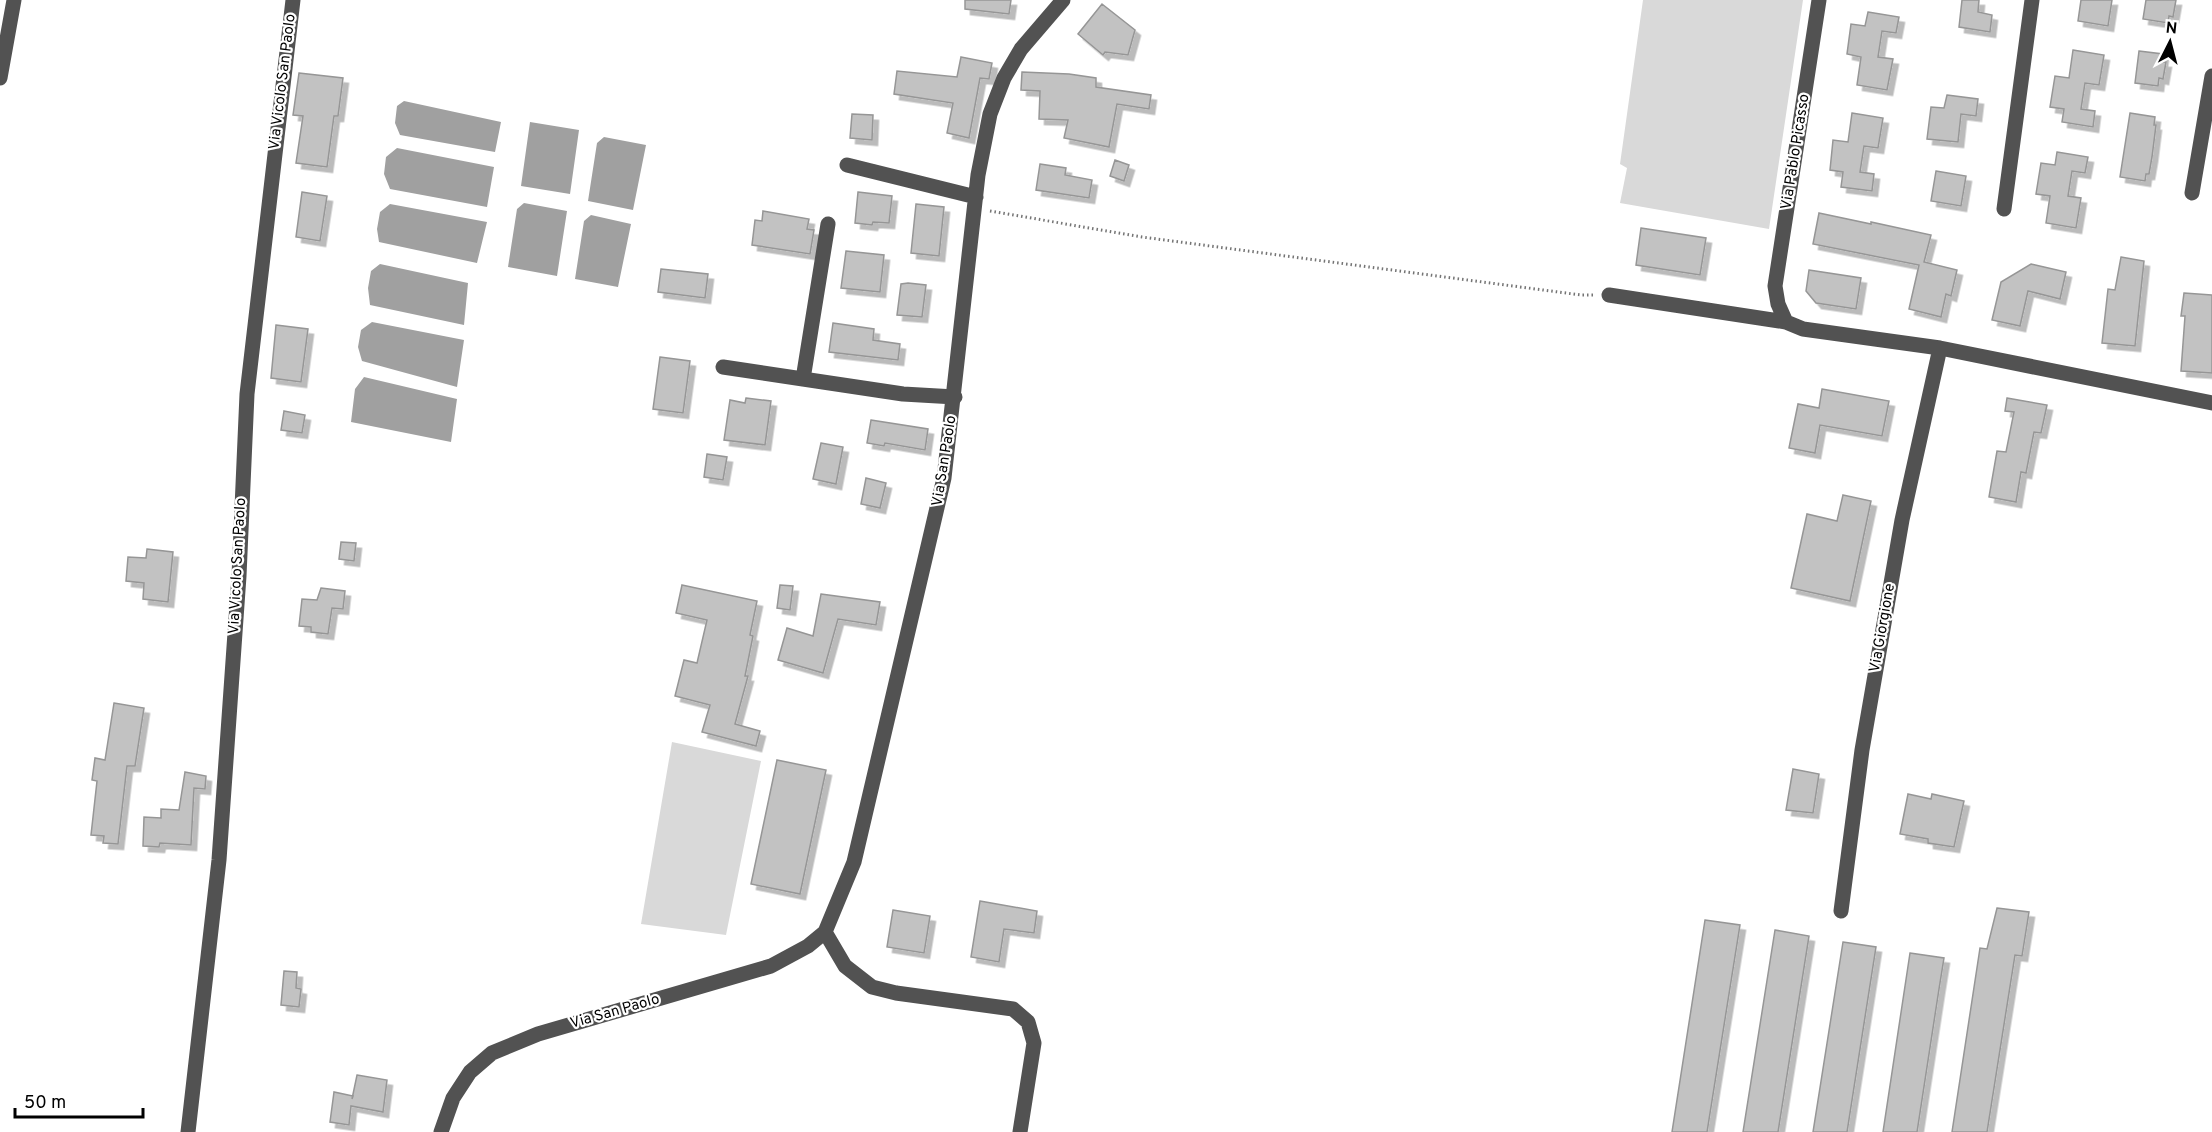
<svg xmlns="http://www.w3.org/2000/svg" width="2212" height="1132" font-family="Overpass,sans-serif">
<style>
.green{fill:#d9d9d9}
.water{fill:#a0a0a0}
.building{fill:#c2c2c2;stroke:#969696;stroke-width:1.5;filter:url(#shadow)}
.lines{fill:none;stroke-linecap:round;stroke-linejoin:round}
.path{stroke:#747474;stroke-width:3;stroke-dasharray:1.5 3;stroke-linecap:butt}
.minor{stroke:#525252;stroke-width:15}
.labels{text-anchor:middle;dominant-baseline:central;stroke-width:4.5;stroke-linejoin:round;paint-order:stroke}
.street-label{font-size:15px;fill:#000;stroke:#fff}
</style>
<defs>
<filter id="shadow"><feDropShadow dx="5.5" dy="5.5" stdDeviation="0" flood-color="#0004"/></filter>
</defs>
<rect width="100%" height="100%" fill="#fff"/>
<!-- green -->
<path class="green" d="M1643 0H1803L1769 229 1620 203 1627 168 1620 164Z
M672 742 761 761 726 935 641 924Z"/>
<!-- water -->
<path class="water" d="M404 101 501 122 495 152 400 135 395 123 397 106Z
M530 122 579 130 570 194 521 186Z
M604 137 646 145 633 210 588 201 597 143Z
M397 148 494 167 487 207 390 189 384 174 386 157Z
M524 203 567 211 557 276 508 267 517 209Z
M390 204 487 222 477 263 379 242 377 229 380 212Z
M591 215 631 224 618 287 575 279 584 221Z
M380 264 468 283 464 325 370 305 368 288 371 271Z
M372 322 464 340 457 387 362 361 358 347 361 330Z
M364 377 457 399 451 442 351 422 355 389Z"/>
<!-- building -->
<path class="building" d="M965 0H1011L1009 14 965 9Z
M1962 0H1979L1978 12 1992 15 1990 32 1959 27Z
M2081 0H2112L2108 26 2078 21Z
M2146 0H2176L2173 17 2169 16 2168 23 2143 19Z
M1102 4 1135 30 1128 55 1105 52 1103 55 1078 34Z
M1868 12 1899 17 1896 33 1882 31 1878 57 1893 59 1887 90 1857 85 1861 57 1847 54 1851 24 1865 26Z
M2073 50 2104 55 2099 85 2085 83 2081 109 2095 111 2093 127 2062 122 2064 109 2050 107 2055 76 2069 78Z
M2139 51 2163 54 2162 62H2166L2163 79 2159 78 2158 86 2135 83Z
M961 57 992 63 989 79 980 78 969 138 947 133 953 103 894 94 897 71 957 77Z
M1022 72 1069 74 1096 78V87L1151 95 1149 109 1117 104 1109 147 1064 138 1068 120 1039 119 1040 91 1021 90Z
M299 73 343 78 338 116H334L327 167 296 163 303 116 293 115Z
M1947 95 1978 99 1976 116 1961 114 1958 142 1927 139 1931 107 1944 108Z
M1852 113 1883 118 1878 148 1864 146 1860 172 1874 174 1872 191 1841 187 1843 172 1830 170 1833 140 1848 142Z
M2130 113 2155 117 2154 125H2156L2152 157 2149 174H2146L2145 181 2120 177Z
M852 114 873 115 872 140 850 138Z
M2057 152 2088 157 2085 173 2072 171 2068 196 2081 198 2076 228 2046 223 2050 196 2036 194 2041 163 2055 165Z
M1115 160 1129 165 1124 181 1110 176Z
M1040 164 1066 168 1065 175 1092 180 1089 198 1036 190Z
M1936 171 1966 176 1961 206 1931 201Z
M302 192 327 196 320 241 296 237Z
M858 192 892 196 889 223 873 222 872 225 855 223Z
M916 204 944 207 939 256 911 253Z
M763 211 809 219 807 229 814 230 810 254 752 245 755 220 762 221Z
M1819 213 1871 224V222L1931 235 1924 262 1957 270 1951 296 1946 294 1941 317 1909 309 1919 265 1813 244Z
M1641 228 1706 238 1700 275 1636 265Z
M846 251 884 255 880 292 841 288Z
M2121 257 2144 261 2135 346 2102 343 2108 289 2115 290Z
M2031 264 2066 272 2060 299 2028 291 2020 326 1992 320 2001 282Z
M661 269 708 274 705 298 658 292Z
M1809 270 1861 278 1856 309 1816 303 1806 291Z
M908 283 926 285 922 317 897 315 901 284Z
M2184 293 2212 295V373L2181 371 2185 316H2181Z
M833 323 874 329 873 340 900 344 898 360 829 352Z
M276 325 308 329 301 382 271 378Z
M660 357 690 361 683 413 653 409Z
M1822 389 1889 401 1882 436 1820 425 1815 453 1789 448 1798 404 1819 408Z
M746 398 771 401 765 445 724 440 730 400 745 403Z
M2007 398 2047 405 2041 433 2034 432 2026 473 2021 472 2016 502 1989 497 1997 451 2006 452 2014 412 2005 411Z
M284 411 305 415 302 433 281 430Z
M871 420 928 429 925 450 885 443 884 446 867 443Z
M821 443 843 447 836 484 813 479Z
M707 454 727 457 723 480 704 477Z
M866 478 886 483 880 508 861 504Z
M1843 495 1871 501 1850 601 1791 588 1807 514 1837 521Z
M341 542 356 543 354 561 339 559Z
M147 549 173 552 168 602 143 599 144 583 126 581 128 557 146 558Z
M682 585 757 601 750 635 753 636 745 676H748L735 724 760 731 756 746 702 732 710 705 675 696 684 660 697 663 707 620 676 613Z
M780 585 793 586 790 610 777 608Z
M321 588 345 591 343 609 332 608 328 634 311 632V627L299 626 302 599 317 600Z
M821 594 880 602 876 625 838 619 823 673 778 660 787 628 813 636Z
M114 703 144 708 135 766H127L118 844 103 843 104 836 91 835 97 781 92 780 95 758 105 760Z
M777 760 826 770 800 894 751 884Z
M1793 769 1819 774 1813 813 1786 810Z
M185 772 206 776 205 789 194 788 191 845 160 843 159 847 143 846 144 817 161 818V809L179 810Z
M1908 794 1931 799 1932 794 1964 801 1954 847 1928 843V839L1900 834Z
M980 901 1037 911 1034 933 1004 929 999 962 971 957Z
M1997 908 2029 912 2022 956 2015 955 1987 1132H1952L1980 948 1987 949Z
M893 910 930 916 924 953 887 947Z
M1705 920 1740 925 1707 1132H1672Z
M1775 930 1809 936 1778 1132H1743Z
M1843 942 1876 947 1847 1132H1813Z
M1910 953 1944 958 1939 989 1917 1132H1883Z
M284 971 297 972 296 988 301 989 299 1007 281 1005Z
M357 1075 387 1080 383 1112 351 1106 349 1125 330 1122 334 1092 353 1096 352 1099Z"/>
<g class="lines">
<!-- path -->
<path class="path" d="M990 211 1142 237 1581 295H1595"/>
<!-- minor -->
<path class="minor" d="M1819 0 1775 286 1778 304 1786 322 1803 329 1940 348 2212 403
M0 78 14 0
M847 165 976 197
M2192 193 2212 76
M2004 209 2032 0
M1609 295 1786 322
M723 367 903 394 955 397
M803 379 828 224
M1841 911 1862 750 1902 520 1940 348
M825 932 845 966 872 987 896 993 1013 1009 1028 1022 1034 1043 1020 1132
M188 1132 219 860 239 576 247 394 293 0
M441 1132 453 1098 470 1072 492 1053 538 1034 771 966 808 946 825 932 854 862 944 478 978 175 990 114 1004 78 1021 49 1063 0"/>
</g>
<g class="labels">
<!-- street labels -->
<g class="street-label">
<text transform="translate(283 82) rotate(-83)">Via Vicolo San Paolo</text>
<text transform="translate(1796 152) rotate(-81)">Via Pablo Picasso</text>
<text transform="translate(945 461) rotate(-81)">Via San Paolo</text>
<text transform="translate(238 566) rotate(-87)">Via Vicolo San Paolo</text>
<text transform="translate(1883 628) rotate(-80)">Via Giorgione</text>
<text transform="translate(615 1012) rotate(-16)">Via San Paolo</text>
</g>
</g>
<!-- north arrow -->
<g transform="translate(2170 42) rotate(6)" stroke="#ffffff" stroke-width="4.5" paint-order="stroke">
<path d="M0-4.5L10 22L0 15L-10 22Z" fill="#000000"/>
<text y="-9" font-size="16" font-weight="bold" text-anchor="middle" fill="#000000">N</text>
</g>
<!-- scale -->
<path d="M15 1108v9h128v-9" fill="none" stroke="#000000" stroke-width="3"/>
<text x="24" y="1108" font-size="18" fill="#000000" stroke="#ffffff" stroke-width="4.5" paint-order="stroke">50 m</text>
</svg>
